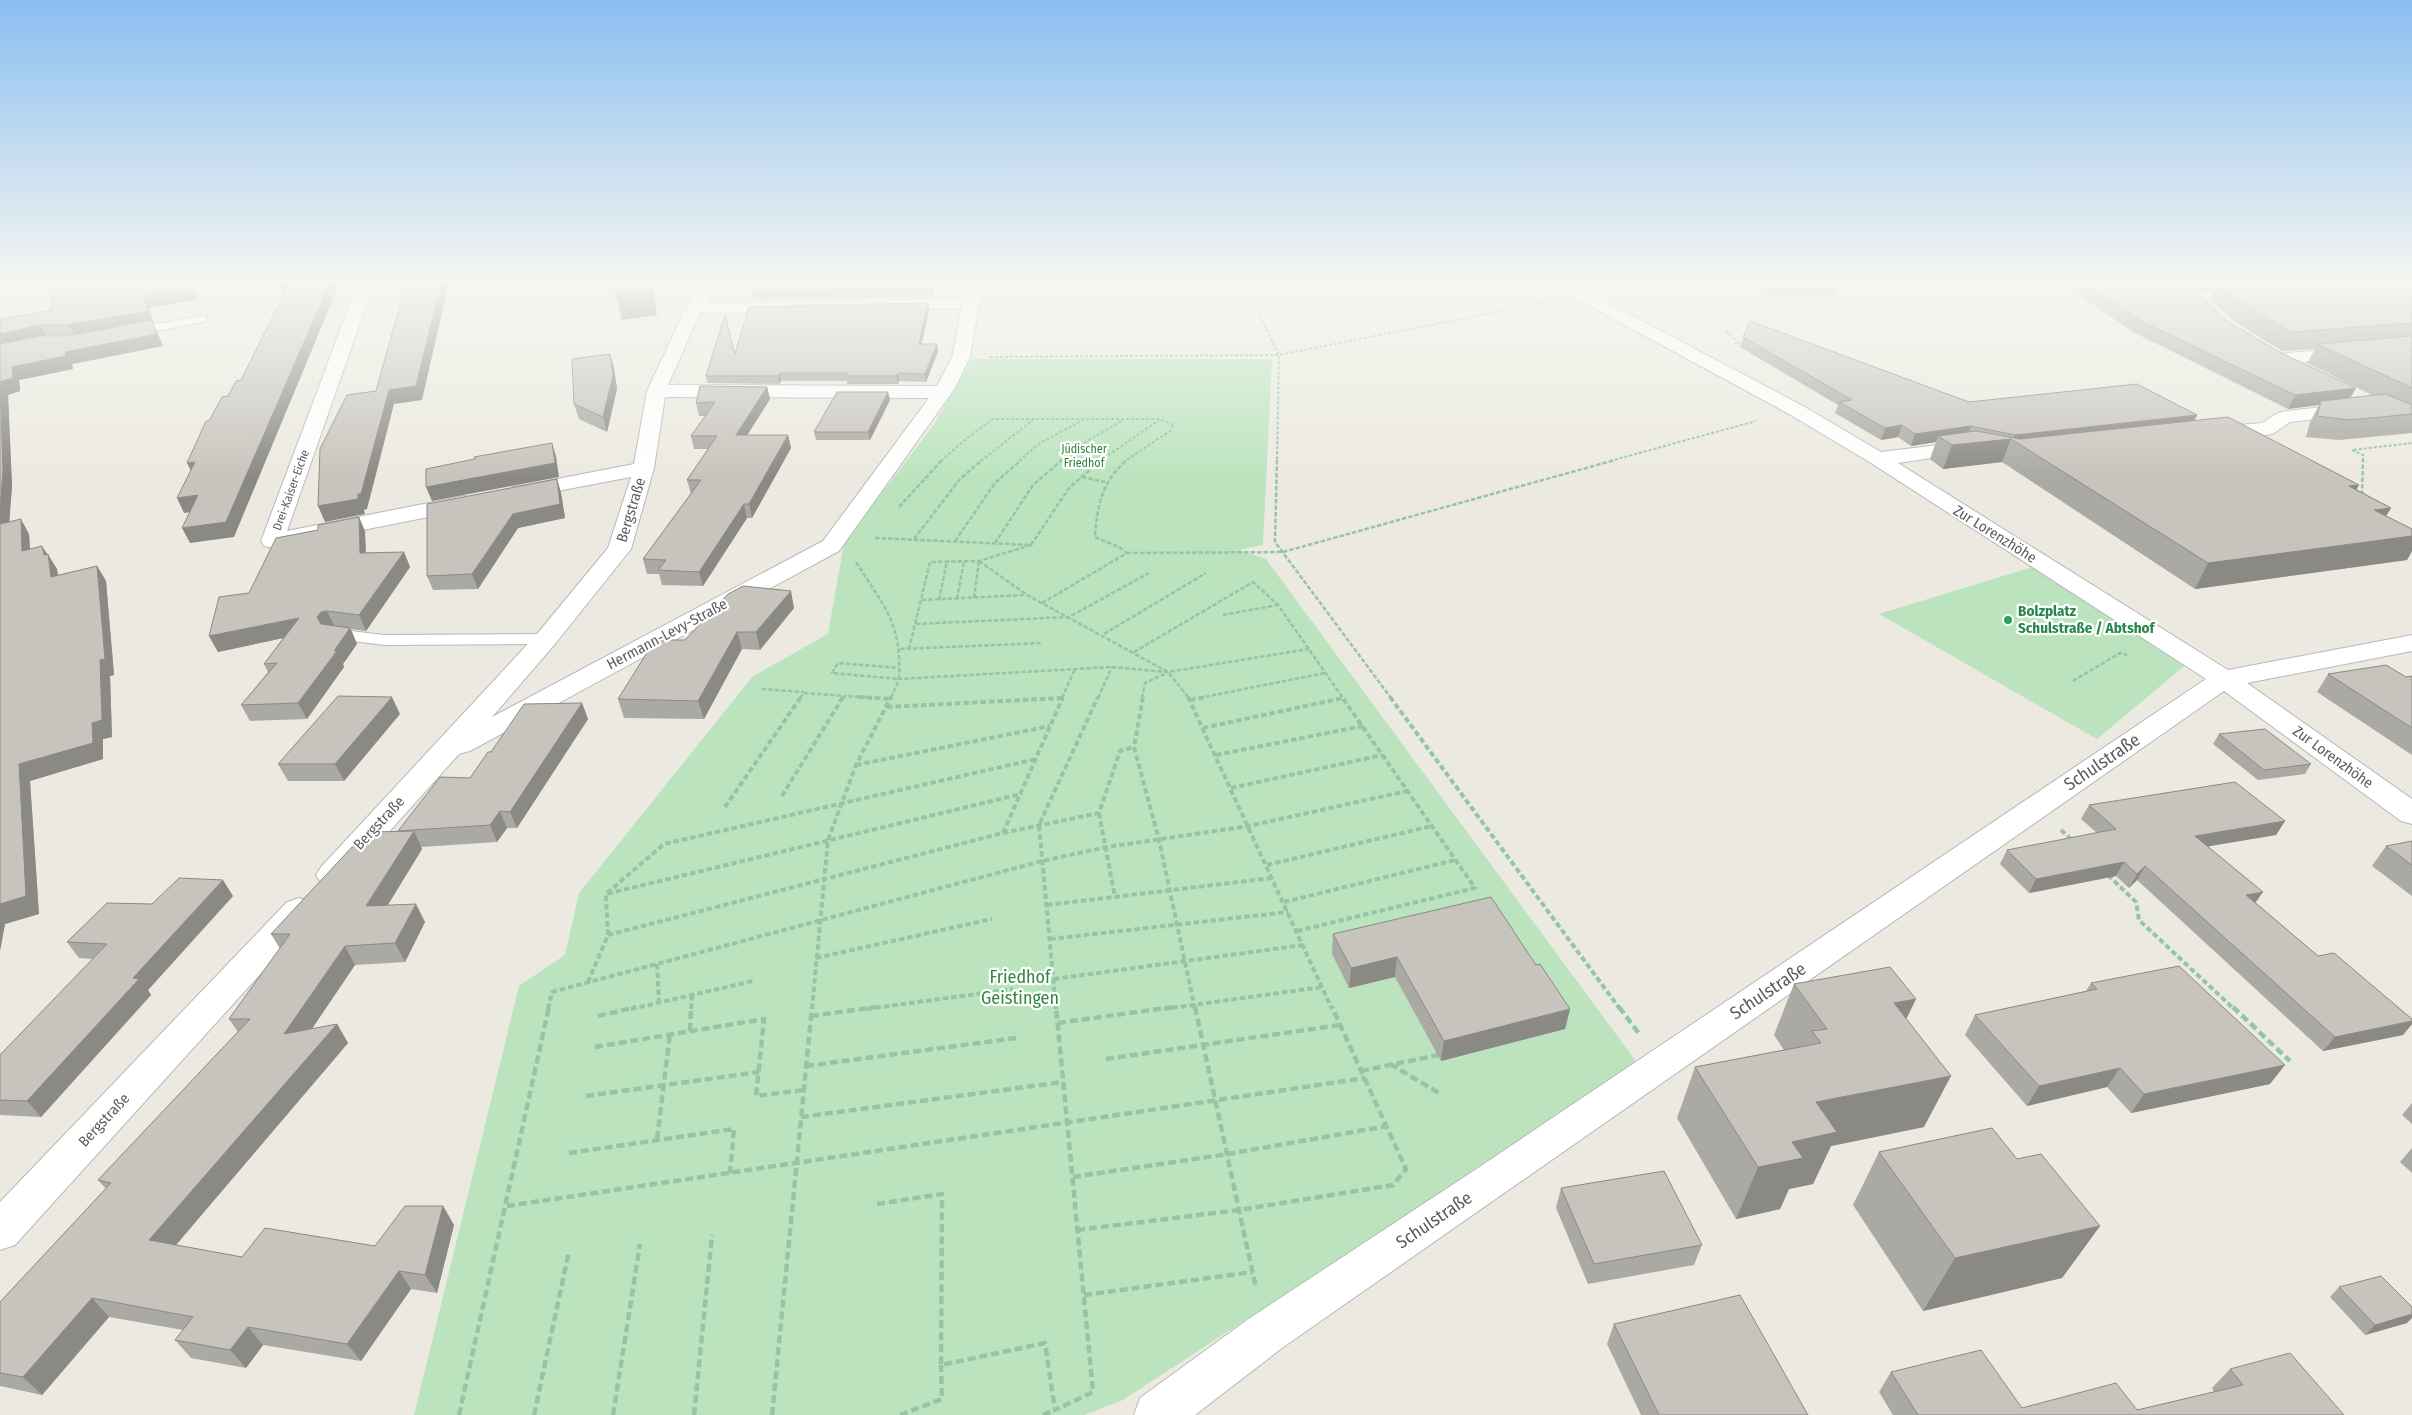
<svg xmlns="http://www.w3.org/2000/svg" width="2412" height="1415" font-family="'Fira Sans Condensed',sans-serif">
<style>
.green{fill:#bbe4be}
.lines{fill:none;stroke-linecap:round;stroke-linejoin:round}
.lane-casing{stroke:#b6b7bd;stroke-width:2}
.street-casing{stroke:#b6b7bd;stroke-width:2}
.path-far3{stroke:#94c5a6;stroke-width:2;stroke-dasharray:3 2;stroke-linecap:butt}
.path-far2{stroke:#94c5a6;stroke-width:2.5;stroke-dasharray:4.5 2;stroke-linecap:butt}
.path-far1{stroke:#94c5a6;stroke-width:4;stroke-dasharray:5.5 3;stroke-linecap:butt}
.path{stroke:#94c5a6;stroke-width:4.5;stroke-dasharray:8 4;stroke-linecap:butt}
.lane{fill:#fff;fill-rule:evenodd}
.street{fill:#fff;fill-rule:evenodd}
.wall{fill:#aba9a3}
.shaded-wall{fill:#8b8984}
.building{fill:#c7c4bd;stroke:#8b8984}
.leisure-dot{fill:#2e9e5b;stroke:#fff;stroke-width:2}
.labels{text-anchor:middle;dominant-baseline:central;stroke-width:4.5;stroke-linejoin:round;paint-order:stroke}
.far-park-label{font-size:12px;fill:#34853e;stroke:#fff}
.far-street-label{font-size:12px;fill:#595c61;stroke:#fff}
.street-label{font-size:15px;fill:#595c61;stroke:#fff}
.leisure-label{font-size:15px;font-weight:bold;fill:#27864d;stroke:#fff;text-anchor:start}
.near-street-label{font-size:18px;fill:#595c61;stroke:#fff}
.near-park-label{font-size:18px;fill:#34853e;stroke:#fff}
</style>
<rect width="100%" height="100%" fill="#eceae0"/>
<!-- green -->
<path class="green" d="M972 359H1272L1263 545 1239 550 1266 559 1638 1064 1123 1400 1085 1415H414L519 986 565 955 579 893 753 676 828 634 844 543 935 423Z
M2036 566 2188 663 2097 739 1879 614Z"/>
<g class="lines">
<!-- lane casing -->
<g class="lane-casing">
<path id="lane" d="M2061 281 2098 282 2103 285 2098 288 2057 286V282Z
M2177 291 2193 293 2237 292 2243 295 2237 298 2193 299 2173 296V292Z
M203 316 207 317V321L132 336 126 332 132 328Z
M335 629 384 635 546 634 552 635 555 639 552 643 546 644 384 645 329 638 326 634 329 630Z"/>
</g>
<!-- street casing -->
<g class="street-casing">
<path id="street" d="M196 280H212L213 292 211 295H199Z
M359 280H375L287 531 464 496 472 498 475 503 472 508 464 510 272 548 264 546 261 541Z
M707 280H723L706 303 784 302 790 303 792 307 790 311 784 312 700 313 668 385 937 386 952 357 962 308 890 310 884 309 882 305 884 301 890 300 964 298 970 280H986L979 303 970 357 955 388 839 551 470 751 459 754 343 883 332 886 321 883 316 875 321 867 537 634 608 548 631 477 521 498 513 497 510 492 513 487 521 486 634 464 647 391 686 308ZM665 397 929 398 823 541 492 717 555 644 631 549 654 468Z
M1554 280H1572L1587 292 1803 406 1881 452 1971 441 1978 443 1981 447 1978 451 1898 463 2228 670 2412 635V651L2247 683 2412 799V824L2401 821 2224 691 1282 1348 1195 1415H1134L1140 1398 1250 1318 1478 1168 2206 679 1871 463 1789 414 1575 298Z
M2168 280H2185L2218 312 2216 316H2204Z
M2412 342V352L2279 364 2273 363 2270 359 2273 355 2279 354Z
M2352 404 2359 406 2362 410 2359 414 2290 422 2274 433 2267 435 2217 439 2210 437 2207 433 2210 429 2217 427 2262 423 2278 413 2285 411Z
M299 898 311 902 316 910 311 918 15 1245 0 1250V1202L287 902Z"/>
</g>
<!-- path-far3 -->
<path class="path-far3" d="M1242 280 1279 355 1277 461
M1726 331 1739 343 1732 344
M990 357 1279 355 1546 302
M941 461 967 438 993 419H1159L1174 425 1170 431 1125 461
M981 461 1034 419
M1019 461 1040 443 1085 419
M1060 461 1077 447 1123 420
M1100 461 1159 420
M1610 461 1756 421
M2363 461V455L2352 450 2412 443"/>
<!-- path-far2 -->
<path class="path-far2" d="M1277 460 1275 542 1391 698
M1082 477 1105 482
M2362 495 2363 460
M899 507 942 460
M875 538 1031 545 979 561 930 562 909 649
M914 539 960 479 982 460
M955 541 995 483 1021 460
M995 543 1033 485 1062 460
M1031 545 1069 488 1101 460
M1127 553 1283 552 1615 460
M979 561 1027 595 1168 672 1189 698
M856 562C884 607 902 622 899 679L832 673 838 663 899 668
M974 598 979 561
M957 599 964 561
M922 600 1026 595
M939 600 947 561
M1042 603 1127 553 1119 547 1095 537C1097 506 1102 481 1127 460
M1223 615 1278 605
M916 624 1069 617 1149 573
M1104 634 1206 573
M900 649 1043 643
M1134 652 1253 582 1278 605 1343 698
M2073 681 2120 653 2127 655
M762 689 804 692
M800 698 804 693 844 696
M843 698 844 696 877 698
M891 698 899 679 1112 667 1168 672 1309 649
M1060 698H1062
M1062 698 1075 669
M1098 698 1112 667
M1142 698 1145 683 1167 673
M1199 698 1325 673"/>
<!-- path-far1 -->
<path class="path-far1" d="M858 697 891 699
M1143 697 1134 747 1159 840 1195 1009
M1188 697 1332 1009
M1390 697 1620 1009
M1190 700 1206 697
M887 707 1062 698
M1203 728 1343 698
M1216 755 1363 726
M856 765 1050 726
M1231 788 1382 755
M782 796 843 697
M725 807 801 697
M1099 813 1115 897
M2061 830 2073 841
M1003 833 1063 697
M1267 865 1432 826
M2108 875 2136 902 2139 920 2234 1009
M607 893 664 844 1036 759
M1284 902 1455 860
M1047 905 1272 878
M1297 931 1475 888 1342 697
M608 935 606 894 1021 794
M1050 939 1288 912
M816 958 992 919
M657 964 659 1002
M1054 979 1303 945
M588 982 608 935 1003 833 1099 813 1120 751 1134 747
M548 1009 552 992 1042 861 1107 847 1249 826 1407 791
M631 1009 753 981
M691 1009 692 995
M812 1009 828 840 856 765 891 697
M867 1009 1013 989
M1056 1009 1039 825 1098 697
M1164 1009 1322 987"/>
<!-- path -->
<path class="path" d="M1195 1007 1256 1288
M1619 1007 1640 1035
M2233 1007 2290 1061
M598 1016 636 1007
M811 1016 876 1007
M1058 1023 1173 1007
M690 1031 691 1007
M595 1047 764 1019 756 1096 804 1090
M1106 1059 1340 1025
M1390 1064 1439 1093
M806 1066 1016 1038
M1361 1071 1438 1055
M586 1096 759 1072
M801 1117 1063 1082
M657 1139 670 1034
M569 1153 734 1129 730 1173
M1073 1177 1228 1154 1387 1126
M877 1204 942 1194 941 1365 1045 1343 1055 1410 1093 1392 1056 1007
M507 1206 1365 1078
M1077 1230 1239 1210 1393 1185 1406 1169 1332 1007
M1084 1295 1253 1272
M459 1415 549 1007
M534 1415 569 1251
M613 1415 640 1244
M694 1415 712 1235
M772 1415 812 1007
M900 1415 942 1399 941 1365
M1043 1415 1055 1410"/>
<!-- lane -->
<use href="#lane" class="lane"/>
<!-- street -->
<use href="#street" class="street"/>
</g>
<!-- wall -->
<path class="wall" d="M755 280H934V284L932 297 754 300 752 292Z
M1754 280H1835L1839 283 1835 297H1772Z
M2074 280H2179L2176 286 2227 321 2279 352 2356 388 2350 398 2374 396 2307 363 2315 349 2282 351 2235 322 2210 300 2215 290 2200 291 2187 280H2412V433L2339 440 2306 437 2310 422 2319 405 2288 409 2135 333 2070 289Z
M199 299 149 308 154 323H153L163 346 72 364 73 369 19 380 20 391 8 395 12 486 9 522 29 534 30 549 48 554 57 569 58 575 97 566 106 581 114 675 110 676 112 737 103 739V759L30 781 39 914 5 924 0 951V319Z
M929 311 921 344H937L938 351 926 382 899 381 898 384H847V381H781L779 384 707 383 706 376Z
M1743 337 1969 402 2197 415 2194 421 2356 489 2391 508 2386 516 2412 529V551L2407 560 2195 589 2002 462 1943 469 1930 459 1936 442 1911 446 1898 437 1881 440 1835 413 1838 405 1740 347Z
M614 368 617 389 607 432 579 419 574 404Z
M767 387 770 399 747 435H788L791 448 752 518H747L703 586 662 585 659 574H647L643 559 691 494 687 480 708 449H694L691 436 705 416H699L696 403Z
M890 400 870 440H816L814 432Z
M557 479 561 493 565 518 518 528 478 589 433 590 427 576Z
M365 531 366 553 404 552 410 567 366 631 351 629 357 644 343 664 344 667 307 719 250 721 241 705 268 672 264 664 283 638 218 652 209 636 249 593Z
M794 608 760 650 742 649 704 719 624 718 618 699 685 640Z
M2328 674 2406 677 2412 676V755L2317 692Z
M582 703 588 719 517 828H507L497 842 421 847 422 849 388 905 425 922 405 962 355 965 312 1029 337 1024 348 1043 176 1245 242 1257 375 1246 443 1206 454 1225 437 1293 411 1289 361 1361 263 1345 246 1368 191 1358 175 1340 183 1330 109 1317 42 1395 0 1386V1302L106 1189 98 1180 238 1032 229 1019 280 949 271 934 363 846 398 831 470 778 491 752Z
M400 714 344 781H288L278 764Z
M2219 734 2311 764 2305 774 2258 780 2213 744Z
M2089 805 2285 821 2276 835 2208 846 2256 903 2318 956 2412 1019V1024L2403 1035 2323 1051 2137 880 2129 888 2116 876 2029 893 2000 864 2007 850 2097 833 2081 819Z
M2412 841V896L2372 866 2386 846Z
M233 896 148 990 151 995 41 1117 0 1115V1055L93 959 79 958 67 942 152 904Z
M1333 934 1536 965 1570 1009 1565 1029 1441 1061 1395 977 1349 988 1332 954Z
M2091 983 2270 1084 2131 1113 2107 1087 2027 1106 1965 1035 1975 1015 2086 991Z
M1794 984 1916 999 1906 1019 1924 1127 1831 1146 1813 1184 1789 1189 1780 1209 1736 1219 1677 1118 1695 1067 1784 1050 1774 1035Z
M2412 1103V1124L2402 1115Z
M2412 1148V1173L2400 1162Z
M1879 1152 2017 1159 2100 1226 2062 1278 1923 1311 1853 1205Z
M1561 1188 1702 1245 1694 1265 1588 1284 1556 1208Z
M2339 1287 2407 1323 2365 1335 2330 1297Z
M1614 1324 1808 1415H1641L1607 1344Z
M2230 1369 2344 1415H1893L1879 1392 1891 1372 2022 1408 2137 1410 2214 1392 2212 1388Z"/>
<!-- shaded-wall -->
<path class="shaded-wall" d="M331 280H341L234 537 190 543 182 528Z
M391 280H425L392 284Z
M442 280H446L448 286 422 400 394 404 367 509 364 510 365 514 325 522 318 506 389 390Z
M649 280H652L657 315 622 320 616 295Z
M932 280H934V284L932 297 930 288Z
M289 284 285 297 280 285Z
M194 287 199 299 149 308 154 323H153L163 346 72 364 73 369 19 380 20 391 8 395 12 486 8 539 0 526V382L12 367 65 352 75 337 68 325 143 296Z
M928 303 929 311 920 351 919 344Z
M40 325 47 337 0 348V334Z
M937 344 938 351 926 382 925 374Z
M610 354 614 368 617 389 607 432 603 417Z
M780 373 781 381 779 384 778 376Z
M898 373 899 381 898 384 896 376Z
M767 387 770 399 739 448 736 435Z
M2356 388 2348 402 2321 401 2319 405 2288 409 2295 395Z
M888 392 890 400 870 440 868 432Z
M2197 415 2191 427 2013 440 2015 435Z
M1902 425 1898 437 1881 440 1885 428Z
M1971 426 1967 438 1938 436 1936 442 1911 446 1915 434Z
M788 435 791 448 752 518 749 504Z
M2011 439 2002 462 1943 469 1952 445Z
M552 443 556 456 559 477 432 501 426 487Z
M195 462 194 477 187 463Z
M557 479 561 493 565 518 518 528 478 589 472 574 513 514Z
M2359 485 2345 509 2349 486Z
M198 495 205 510 184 513 177 498Z
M744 504 747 518 703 586 699 572Z
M2391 508 2376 532 2374 510Z
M359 517 365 531 366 568 360 553Z
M21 519 29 534 31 566 22 551Z
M2412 536V551L2407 560 2195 589 2208 563Z
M42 546 57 569 60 592 51 577 44 555Z
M404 552 410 567 366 631 359 615Z
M97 566 106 581 114 675 110 676 112 737 103 739V759L30 781 39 914 5 924 0 951V904L19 764 92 723 100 660Z
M791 591 794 608 760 650 756 632Z
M327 611 335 627 324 633 317 617 321 612Z
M299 618 307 633 218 652 209 636Z
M350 628 357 644 343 664 344 667 307 719 298 703Z
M737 632 742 649 704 719 698 701Z
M392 697 400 714 344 781 335 764Z
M582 703 588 719 517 828 510 812Z
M500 811 507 828 497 842 490 825Z
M2285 821 2276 835 2187 850 2195 836Z
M414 831 422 849 376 924 366 906Z
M2124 862 2116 876 2029 893 2036 879Z
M2145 866 2137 880 2129 888 2137 874Z
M223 880 233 896 148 990 151 995 41 1117 27 1101 133 978Z
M2263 892 2253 906 2246 895Z
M416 904 425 922 405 962 395 943Z
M345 946 355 965 296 1052 284 1034Z
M1397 957 1395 977 1349 988 1351 968Z
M1916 999 1891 1050 1894 1003Z
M1570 1009 1565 1029 1441 1061 1444 1041Z
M2412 1021V1024L2403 1035 2323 1051 2335 1037Z
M337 1024 348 1043 164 1259 149 1240Z
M2285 1065 2270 1084 2131 1113 2144 1094Z
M2120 1068 2107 1087 2027 1106 2039 1086Z
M1951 1076 1924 1127 1831 1146 1813 1184 1789 1189 1780 1209 1736 1219 1758 1167 1792 1142 1816 1102Z
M443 1206 454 1225 437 1293 425 1275Z
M2100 1226 2062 1278 1923 1311 1955 1258Z
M399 1271 411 1289 361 1361 347 1344Z
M92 1298 109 1317 42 1395 23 1377Z
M2412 1314V1318L2407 1323 2365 1335 2375 1325Z
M248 1327 263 1345 246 1368 230 1350Z"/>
<!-- building -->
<path class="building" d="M72 280H190L194 287 143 296 148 311 68 325H40L0 334V319L52 310 50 289 73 285Z
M283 280H331L226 522 182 528 198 495 177 498 195 462 187 463 206 421H209L222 397 228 396 236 381 241 380 289 284 280 285Z
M407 280H442L416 386 389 390 361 494H358V499L318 506 320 449 347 395 376 391Z
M614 280H649L650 291 616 295Z
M755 280H932L930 288 752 292Z
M1771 280H1835L1839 283 1775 284Z
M2079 280H2108L2191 287 2227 321 2279 352 2356 388 2295 395 2141 321Z
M2251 280H2412V323L2292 332 2244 304 2218 282Z
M928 303 919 344H937L925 374 898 373 896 376H846L847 373H780L778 376H706L725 315 735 354 749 307Z
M152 320 157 334 65 352 66 356 12 367 13 378 0 382 3 471 0 511V344L40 336H69Z
M1750 321 1969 402 2137 384 2197 415 2015 435 1971 426 1915 434 1902 425 1885 428 1839 402 1852 400 1743 337Z
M2412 336V388L2317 344Z
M610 354 613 375 603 417 574 404 572 359Z
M700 386 767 387 736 435H788L749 504H744L699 572 658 570 666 560 643 559 701 480H687L717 436H691L715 402 696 403Z
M837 392H888L868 432H814Z
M2385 394 2412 405V414L2350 420 2317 416 2321 401Z
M2228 417 2359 485 2349 486 2391 508 2374 510 2412 529V536L2208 563 2011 439 1952 445 1938 436 1976 431 2020 439Z
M552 443 555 463 426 487V469L475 459 474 457Z
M557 479 560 504 513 514 472 574 427 576V504Z
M359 517 360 553 404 552 359 615 327 611 321 612 317 617 321 624 350 628 334 651H337L298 703 241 705 277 663 264 664 299 618 209 636 219 597 249 593 276 538 318 530V525Z
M21 519 22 551 42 546 44 555 48 554 51 577 97 566 105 659 100 660 102 720 92 723 93 743 19 764 26 896 0 904V524Z
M743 586 791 591 756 632H737L698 701 618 699 655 640H685L728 594Z
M2386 665 2406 677 2412 676V728L2328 674Z
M338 696 392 697 335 764H278Z
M582 703 510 812 500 811 490 825 398 831 440 777 470 778 488 752H491L524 704Z
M2265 729 2311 764 2264 770 2219 734Z
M2235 782 2285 821 2195 836 2263 892 2246 895 2318 956 2334 953 2412 1019V1021L2335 1037 2145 866 2137 874 2124 862 2036 879 2007 850 2116 829 2089 805Z
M414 831 366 906 416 904 395 943 345 946 284 1034 337 1024 149 1240 242 1257 265 1228 375 1246 405 1206H443L425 1275 399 1271 347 1344 248 1327 230 1350 175 1340 193 1317 92 1298 23 1377 0 1373V1302L111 1183 98 1180 250 1019H229L290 934H271L352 847 363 846 372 832Z
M2412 841V865L2386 846Z
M179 878 223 880 133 978 139 979 27 1101 0 1100V1055L107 944 67 942 107 903 152 904Z
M1491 897 1536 965 1540 964 1570 1009 1444 1041 1397 957 1351 968 1333 934Z
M2179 966 2285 1065 2144 1094 2120 1068 2039 1086 1975 1015 2097 989 2091 983Z
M1890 967 1916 999 1894 1003 1951 1076 1816 1102 1837 1132 1792 1142 1803 1158 1758 1167 1695 1067 1821 1043 1812 1031 1827 1029 1794 984Z
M1992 1128 2017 1159 2041 1154 2100 1226 1955 1258 1879 1152Z
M1664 1171 1702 1245 1594 1264 1561 1188Z
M2381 1276 2412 1307V1314L2375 1325 2339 1287Z
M1740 1295 1808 1415H1659L1614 1324Z
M1981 1350 2022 1408 2116 1383 2137 1410 2243 1385 2230 1369 2290 1353 2344 1415H1918L1891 1372Z"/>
<!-- sky -->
<linearGradient id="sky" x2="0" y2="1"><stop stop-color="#8abef1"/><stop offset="0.59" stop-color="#f6f6f1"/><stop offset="1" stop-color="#f6f6f1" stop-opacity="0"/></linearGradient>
<rect width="2412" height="478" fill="url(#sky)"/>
<!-- markers -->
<circle class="leisure-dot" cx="2008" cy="620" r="5"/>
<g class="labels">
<!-- far-park labels -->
<g class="far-park-label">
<text x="1084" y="449">Jüdischer<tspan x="1084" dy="14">Friedhof</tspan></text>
</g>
<!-- far-street labels -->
<g class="far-street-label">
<text transform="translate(291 490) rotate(-70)">Drei-Kaiser-Eiche</text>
</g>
<!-- street labels -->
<g class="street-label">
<text transform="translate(631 510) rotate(-73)">Bergstraße</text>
<text transform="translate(1995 534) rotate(32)">Zur Lorenzhöhe</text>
<text transform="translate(667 634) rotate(-28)">Hermann-Levy-Straße</text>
<text transform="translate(2333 757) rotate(36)">Zur Lorenzhöhe</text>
<text transform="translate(379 823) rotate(-47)">Bergstraße</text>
<text transform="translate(104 1120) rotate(-47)">Bergstraße</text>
</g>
<!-- leisure labels -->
<g class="leisure-label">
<text x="2018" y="611">Bolzplatz<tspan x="2018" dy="17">Schulstraße / Abtshof</tspan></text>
</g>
<!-- near-street labels -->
<g class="near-street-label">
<text transform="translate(2102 762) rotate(-34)">Schulstraße</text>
<text transform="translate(1768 991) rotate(-34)">Schulstraße</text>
<text transform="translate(1434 1220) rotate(-34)">Schulstraße</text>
</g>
<!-- near-park labels -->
<g class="near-park-label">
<text x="1020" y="977">Friedhof<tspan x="1020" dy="21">Geistingen</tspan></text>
</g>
</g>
</svg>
